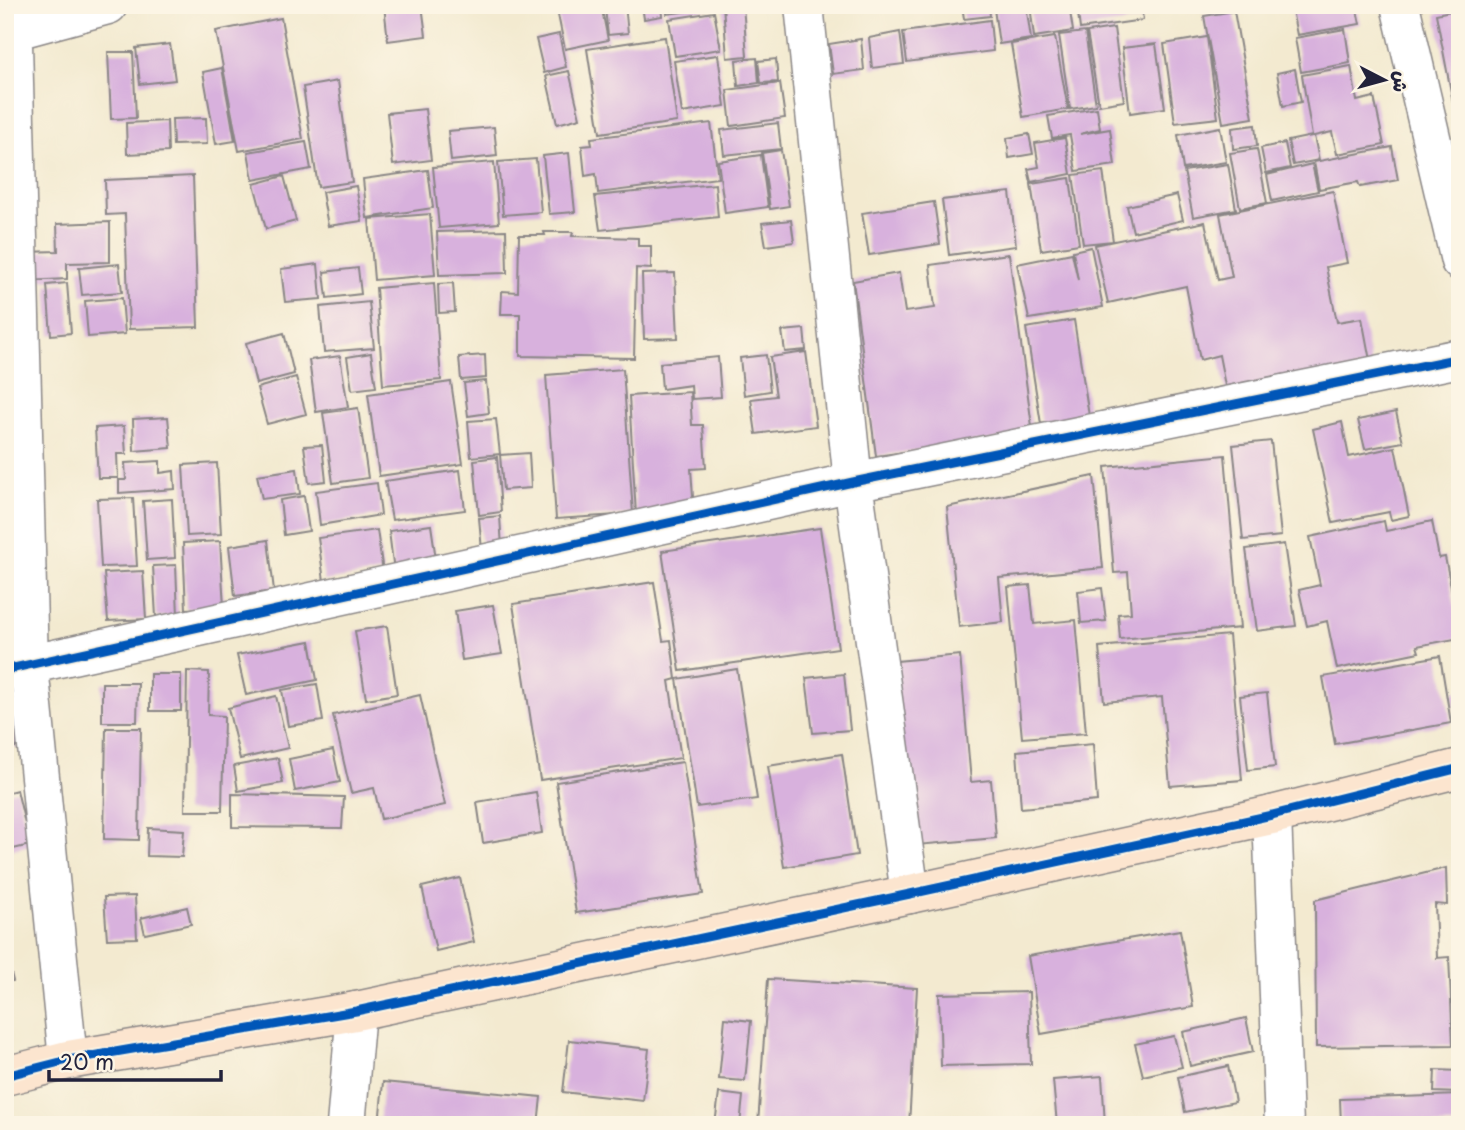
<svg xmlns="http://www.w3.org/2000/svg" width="1465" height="1130" font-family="'Playpen Sans','Playpen Sans Arabic',sans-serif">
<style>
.building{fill:#d8b1dd}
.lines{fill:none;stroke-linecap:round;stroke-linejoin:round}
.street-casing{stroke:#8a8686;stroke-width:41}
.secondary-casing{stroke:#8a8686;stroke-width:41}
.street{stroke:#fff;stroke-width:38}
.secondary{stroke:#fce5cf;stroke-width:38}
.cycleway-casing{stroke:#fcf5e5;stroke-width:13}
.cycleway{stroke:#0057b8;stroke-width:9}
</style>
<rect width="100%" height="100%" fill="#fcf5e5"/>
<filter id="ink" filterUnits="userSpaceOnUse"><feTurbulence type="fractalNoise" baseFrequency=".0143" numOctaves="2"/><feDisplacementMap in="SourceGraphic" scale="14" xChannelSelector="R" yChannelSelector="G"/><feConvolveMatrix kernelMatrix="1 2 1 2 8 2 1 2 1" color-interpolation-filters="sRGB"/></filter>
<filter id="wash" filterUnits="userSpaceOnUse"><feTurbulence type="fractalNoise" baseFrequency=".00686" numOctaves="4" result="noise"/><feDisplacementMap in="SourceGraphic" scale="28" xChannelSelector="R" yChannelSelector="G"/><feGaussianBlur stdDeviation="1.57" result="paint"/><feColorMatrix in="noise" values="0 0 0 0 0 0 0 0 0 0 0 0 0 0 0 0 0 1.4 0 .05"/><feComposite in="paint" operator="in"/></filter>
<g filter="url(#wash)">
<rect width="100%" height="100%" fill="#f3ead0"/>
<g id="blocks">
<!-- building -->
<path class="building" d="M384 5H422L426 36 388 41Z
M556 5H601L608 40 565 49Z
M625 5 628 33 608 35 605 8Z
M642 5H661L662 16 644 19Z
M666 5H714V8L667 14Z
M723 5H743L747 56 727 58Z
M962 5H989L990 16 964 19Z
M1026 5 1031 39 999 44 994 9Z
M1030 5H1069L1073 31 1034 37Z
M1077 5H1141L1143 20 1080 29Z
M1291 5H1356L1360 24 1297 35Z
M1460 9V128H1458L1436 14Z
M1234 11 1253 118 1223 123 1204 16Z
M714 12 721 49 675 56 669 19Z
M281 18 303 139 239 151 216 31Z
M990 20 993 51 907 62 903 32Z
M1114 28 1124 101 1099 105 1087 32Z
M1345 29 1350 63 1301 72 1295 38Z
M900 32 904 64 872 68 869 38Z
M1085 32 1096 105 1070 109 1059 35Z
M559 34 566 67 544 73 536 39Z
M665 37 677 122 600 133 587 49Z
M1055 37 1068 109 1023 117 1011 44Z
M1207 37 1218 118 1175 123 1164 44Z
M861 39 864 70 833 74 829 44Z
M170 44 175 80 140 84 136 48Z
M1156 44 1165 108 1130 113 1122 48Z
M108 52H133L136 118 111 119Z
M718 55 725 106 682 113 674 61Z
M757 58 759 83 738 86 736 60Z
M776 59 778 82 761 83 758 61Z
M1351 66 1357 101 1374 97 1384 145 1337 154 1332 132 1314 136 1319 160 1293 165 1288 141 1312 136 1302 75Z
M222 68 235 141 216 144 203 72Z
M1295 69 1301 102 1283 106 1277 73Z
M569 71 580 118 557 124 546 76Z
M338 81 352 182 318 187 303 87Z
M780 83 785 118 731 126 727 90Z
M1097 108 1100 129 1080 134 1110 129 1115 165 1076 171 1070 135 1052 138 1048 116Z
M425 109 431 160 393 165 387 113Z
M206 118 207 144 173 145 172 119Z
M167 121 168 152 127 154 126 123Z
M711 123 718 178 598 193 596 174 585 176 582 146 592 145 591 138Z
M778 123 781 149 724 155 721 130Z
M1255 125 1257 146 1233 149 1232 128Z
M494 127 497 156 451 161 448 131Z
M1220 127 1226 162 1183 169 1178 135Z
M1029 134 1033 154 1009 158 1007 138Z
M1065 138 1071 174 1031 182 1028 169 1039 167 1035 143Z
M306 142 311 169 253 180 248 152Z
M1285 143 1290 168 1266 173 1261 148Z
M1392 147 1398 180 1360 187 1358 182 1319 189 1314 162Z
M1257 149 1267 203 1240 208 1230 153Z
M781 150 789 206 770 209 762 153Z
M569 153 575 212 549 214 543 156Z
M761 155 768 207 725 213 718 161Z
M536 159 541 212 503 215 498 162Z
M494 162 499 223 439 228 433 167Z
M1228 164 1236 209 1193 217 1184 171Z
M1312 164 1318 191 1272 201 1267 175Z
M428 170 433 208 367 218 363 179Z
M1103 171 1113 241 1083 244 1073 175Z
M193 176 198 327 129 329 125 214 106 215 105 180Z
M284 176 296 221 266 229 254 184Z
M1070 178 1079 244 1041 250 1031 184Z
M715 184 718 217 600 230 595 196Z
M356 186 362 221 328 226 322 192Z
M1333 191 1347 263 1326 267 1337 322 1362 318 1371 366 1227 396 1219 355 1200 360 1186 286 1108 303 1095 245 1205 222 1218 280 1232 277 1220 214Z
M1010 192 1016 246 949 255 942 200Z
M1177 195 1183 220 1133 232 1127 206Z
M934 202 940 244 869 255 862 213Z
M430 214 435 275 374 280 369 219Z
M791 220 794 242 766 246 762 223Z
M110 222V262L67 263V279L26 281 25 252 58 251 57 224Z
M506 230 507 273 439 275 437 232Z
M544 232H573L572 236 638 238V246H651V269L636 268 634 358 520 356V314H501L502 291 518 292 519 235H545Z
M1091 247 1103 307 1029 319 1017 264 1072 253 1078 280 1073 251Z
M1009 254 1033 434 876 456 853 281 899 273 905 312 935 308 930 265Z
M119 264 122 292 82 295 79 268Z
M318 264 321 299 285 302 281 269Z
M358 268 361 294 327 298 324 272Z
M675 273 678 338 644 339 642 274Z
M67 283 71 333 51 335 47 285Z
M434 283 441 380 383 385 376 288Z
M453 283 455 312 439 313 438 284Z
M122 298 125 334 88 337 85 301Z
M369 302 374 348 324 352 320 307Z
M1074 320 1089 416 1041 424 1026 328Z
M804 329 806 350 785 352 782 331Z
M284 333 294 374 256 384 246 343Z
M806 352 816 426 756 434 751 399 776 396 770 357Z
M371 353 376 387 352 390 347 357Z
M485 355 486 378 461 380 459 357Z
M766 355 770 391 744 395 740 358Z
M340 356 348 407 316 412 309 360Z
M718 357 721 397 692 399 691 385 662 389 660 363Z
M623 369 633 514 556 519 546 375Z
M296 377 306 414 267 424 257 388Z
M486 381 489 413 468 416 464 383Z
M451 382 463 464 379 476 368 394Z
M690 392 692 425H703L706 468 691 469 694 511 636 515 629 396Z
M358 408 368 478 333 483 323 413Z
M1396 412 1403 442 1365 449 1358 420Z
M168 417 171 448 134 451 133 419Z
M496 419 500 454 471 457 468 421Z
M1342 422 1349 457 1395 447 1409 516 1391 520 1389 512 1333 523 1313 429Z
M124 426 126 454H117L118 478H98L95 428Z
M1271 441 1281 536 1243 540 1233 445Z
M322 445 326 481 309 483 304 446Z
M529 453 531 488 503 490 500 455Z
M1225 455 1240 628 1120 639 1118 614 1131 613 1128 572 1114 573 1105 467Z
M497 457 501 512 479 515 474 460Z
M160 461V473L174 471 175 489 119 493V480H126L125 463Z
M217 463 221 534 187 536 183 465Z
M297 469 300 494 262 499 257 475Z
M460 470 465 510 392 520 385 481Z
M1094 476 1103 568 999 578 1003 622 959 627 947 507Z
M377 483 381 515 320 525 316 491Z
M304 496 309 531 284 535 280 500Z
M133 498 137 566 101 567 97 499Z
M172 499 175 558 147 560 143 501Z
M500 516 502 548 482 550 479 518Z
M1384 521 1386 531 1432 521 1439 558 1445 557 1455 607 1460 606V638L1417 646 1419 652 1337 669 1327 621 1307 626 1299 590 1320 585 1310 537Z
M431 525 437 566 394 571 389 531Z
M820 528 838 648 680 671 662 551Z
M377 530 383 572 324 581 318 538Z
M268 540 274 591 235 596 229 546Z
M220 541 224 607 186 609 183 543Z
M1284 544 1296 626 1257 631 1246 549Z
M176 565 178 616 156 617 153 566Z
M143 571 146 619 108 621 104 573Z
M654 582 663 641 671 640 676 679 669 681 681 758 540 780 513 604Z
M1030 585 1034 624 1076 620 1086 733 1022 738 1008 587Z
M1102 588 1106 621 1081 623 1078 591Z
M14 602 15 651H5V603Z
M493 605 502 654 462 660 455 611Z
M387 626 397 694 366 699 355 631Z
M1229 635 1242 780 1170 786 1162 697 1104 702 1099 647Z
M310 641 317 680 246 695 237 655Z
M960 655 971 782 991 780 996 838 917 845 886 662Z
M1440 656 1451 723 1335 744 1323 677Z
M737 669 757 799 697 807 677 679Z
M187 671 209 672 208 715 224 716 222 811H185Z
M150 674H181V711H150Z
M844 674 850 730 813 733 806 678Z
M102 683H138L137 722H102Z
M317 684 323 721 288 726 282 690Z
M1460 691V716L1457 717 1452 693Z
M1267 693 1275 767 1248 770 1240 696Z
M420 695 445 805 381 819 374 788 351 793 333 715Z
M276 696 288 748 240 759 228 708Z
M9 704 19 746 5 750V705Z
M106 728H141L139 840 104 839Z
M1093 744 1097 801 1021 808 1017 751Z
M333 750 340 782 295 791 289 759Z
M842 754 857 855 784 867 768 766Z
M278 758 283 783 238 791 234 766Z
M683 762 703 894 576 913 556 782Z
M17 790 30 845 5 851V793Z
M536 792 542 833 483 843 477 802Z
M232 794 344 797 342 828 232 827Z
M148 828 184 830 182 857 147 856Z
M1446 868 1447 905 1435 904 1437 958 1449 957 1453 1045 1316 1047 1315 900Z
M460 878 474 942 436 951 422 887Z
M135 896 137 938 107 939 104 897Z
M187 907 191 924 145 934 141 918Z
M1180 930 1193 1007 1041 1034 1028 956Z
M5 950 13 981 5 982Z
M768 979 917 988 909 1125H758Z
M1029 992 1031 1064 941 1066 939 994Z
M725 1018 751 1021 745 1081 719 1079Z
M1246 1018 1253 1052 1190 1066 1183 1032Z
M1174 1036 1182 1067 1143 1076 1135 1044Z
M569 1040 649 1049 643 1101 563 1092Z
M1228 1066 1235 1102 1185 1112 1178 1077Z
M1435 1070 1459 1071V1093L1434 1092Z
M1102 1076 1105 1125H1057L1053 1080Z
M383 1082 541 1097 538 1125H379Z
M719 1093 743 1096 740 1125H715Z
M1460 1095V1125H1341L1340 1099Z"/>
</g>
</g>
<g filter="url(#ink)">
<use href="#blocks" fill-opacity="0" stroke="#8a8686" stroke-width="2"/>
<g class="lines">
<!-- street casing -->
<g class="street-casing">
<path id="street" d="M12 5 29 666 68 1060
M804 5 853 482 910 894
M1400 5 1460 261
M5 33 108 5
M5 670 853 482 1460 358
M1272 815 1284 1125
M346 1125 356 1011"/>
</g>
<!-- secondary casing -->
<g class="secondary-casing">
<path id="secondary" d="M5 1076 68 1060 356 1011 910 894 1272 815 1460 768"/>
</g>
<!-- street -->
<use href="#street" class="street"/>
<!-- secondary -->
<use href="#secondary" class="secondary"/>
<!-- cycleway casing -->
<g class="cycleway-casing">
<path id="cycleway" d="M5 670 853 482 1460 358
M5 1076 68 1060 356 1011 910 894 1272 815 1460 768"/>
</g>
<!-- cycleway -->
<use href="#cycleway" class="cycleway"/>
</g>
</g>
<!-- margin -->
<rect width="1465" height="1130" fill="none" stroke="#fcf5e5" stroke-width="28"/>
<!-- north arrow -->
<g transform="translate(1384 80) rotate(96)" stroke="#fcf5e5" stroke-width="5" paint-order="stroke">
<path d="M0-5L12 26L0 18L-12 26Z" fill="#22223b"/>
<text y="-10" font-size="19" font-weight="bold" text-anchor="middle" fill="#22223b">ش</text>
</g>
<!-- scale -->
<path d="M49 1070v10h172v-10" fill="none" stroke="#22223b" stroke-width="3.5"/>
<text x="60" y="1070" font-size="21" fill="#22223b" stroke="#fcf5e5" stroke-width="5" paint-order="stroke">20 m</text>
</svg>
